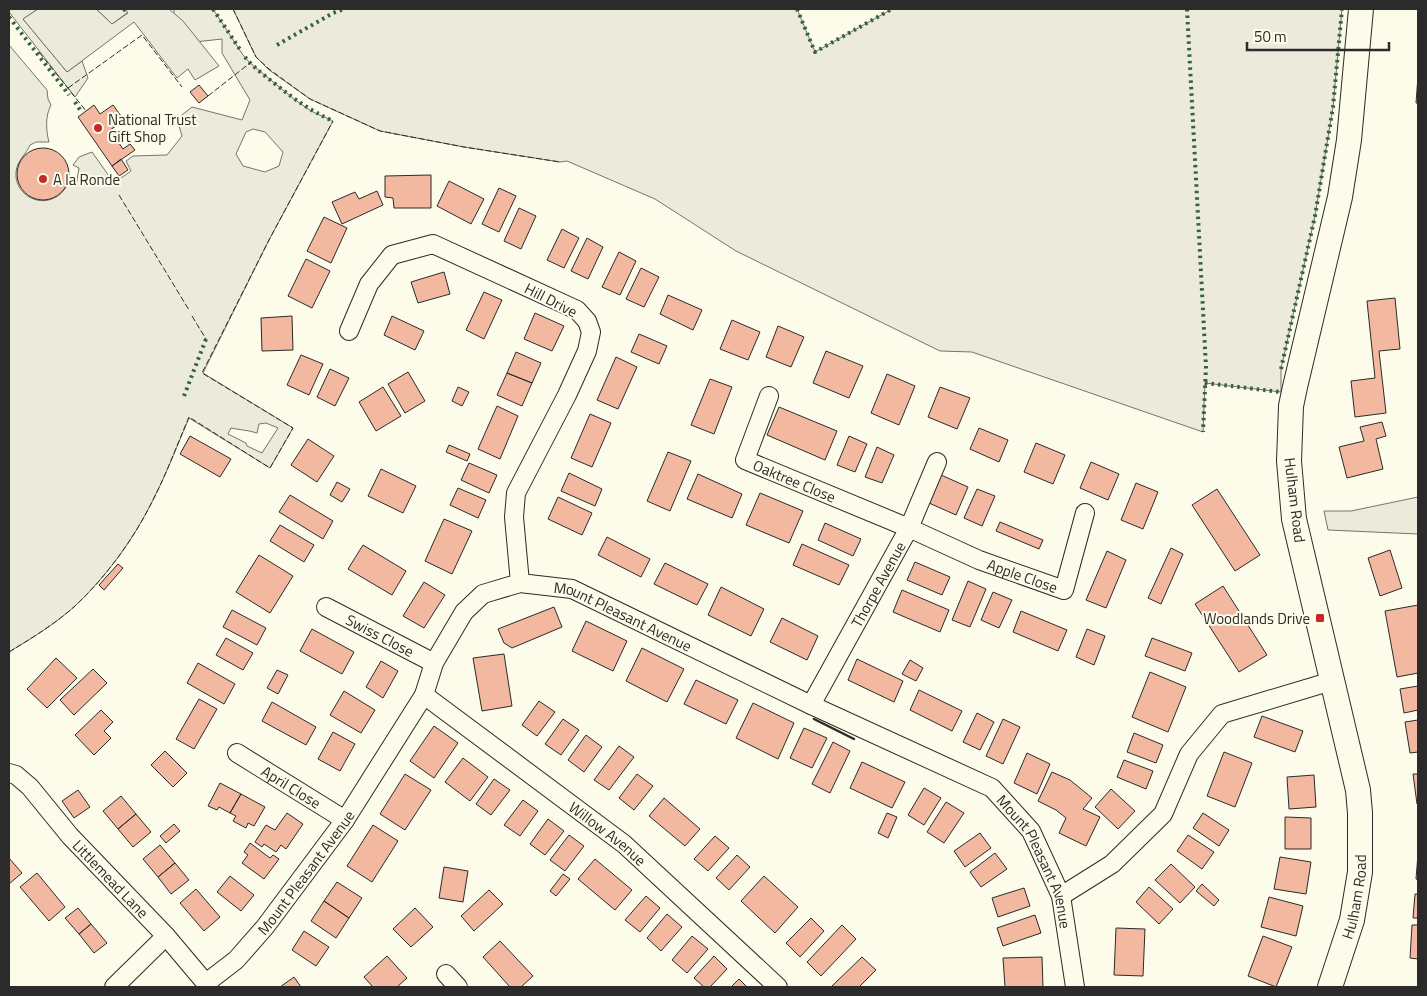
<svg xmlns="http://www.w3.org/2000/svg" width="1427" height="996" font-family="'Titillium Web',sans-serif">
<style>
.green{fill:#ecebdb;stroke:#74746e;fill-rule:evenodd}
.parking{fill:#eceadb;stroke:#74746e}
.building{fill:#f2b8a0;stroke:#2b2b2b}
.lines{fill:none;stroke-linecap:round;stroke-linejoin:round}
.street-casing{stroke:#2b2b2b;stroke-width:20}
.secondary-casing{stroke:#2b2b2b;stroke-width:26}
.street{stroke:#fdfbea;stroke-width:18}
.secondary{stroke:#fdfbea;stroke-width:24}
.hedge{stroke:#34623c;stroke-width:4;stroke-dasharray:2.5 4;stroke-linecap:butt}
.fence{stroke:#2b2b2b;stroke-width:1;stroke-dasharray:6 2.5;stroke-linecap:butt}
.wall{stroke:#2b2b2b;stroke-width:2.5}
.poi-dot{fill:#c62828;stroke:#fdfbea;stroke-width:2}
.labels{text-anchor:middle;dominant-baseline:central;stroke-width:4;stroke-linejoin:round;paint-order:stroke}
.poi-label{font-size:15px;fill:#2b2b2b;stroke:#fdfbea;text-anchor:start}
.street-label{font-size:15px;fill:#2b2b2b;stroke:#fdfbea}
</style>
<rect width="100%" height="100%" fill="#fdfbea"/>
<!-- green -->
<path class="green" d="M9 9H38L23 19 67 72 82 61 88 78 75 97 9 12Z
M96 9H129L127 13 112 24Z
M174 9H213L243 55 250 63 294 99 311 111 333 121 269 240 203 373 293 428 270 468 189 418C177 446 166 475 152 502 133 540 106 577 75 606 55 624 32 638 9 652V45L47 90 48 99 51 105C45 116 46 131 49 142H36L30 145C26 155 17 160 16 172 14 192 36 207 54 198 61 195 64 190 68 184L76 186 79 168 73 165 79 157 92 152 114 183 131 171 126 161 133 156 167 155 182 136 177 119 192 107 242 120 250 100 222 53V39L186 43 174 32ZM253 129 265 132 283 152 279 166 265 172 243 166 236 154 246 132ZM266 423 278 428 262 453 247 446 246 443 228 434 231 428C240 430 248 430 257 433L259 424Z
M233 9H797L815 52 892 9H1342L1333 107 1315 216 1281 369V392L1205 383 1203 432 972 352 940 351 736 251 655 199 567 161 560 162 464 147 380 131 310 99 269 70 256 57Z
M1418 497V534L1328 530 1324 511H1351Z"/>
<!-- parking -->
<path class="parking" d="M38 9H96L112 24 128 13 125 9H169L183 21 219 66 195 80 188 69 177 78 134 22 67 72 23 19Z"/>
<!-- building -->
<path class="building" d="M1418 76V103H1416Z
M199 85 208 96 199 103 190 92Z
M94 105 100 114 113 105 121 116 113 122 116 126 110 130 123 149 130 144 135 150 112 166 78 117Z
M17 174a26 26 0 1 1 52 0a26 26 0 1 1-52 0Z
M121 159 128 170 119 176 112 166Z
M431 175V208H394L393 198 385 197V176Z
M449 181 484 199 471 224 437 206Z
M499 188 516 196 499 232 482 224Z
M377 191 383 205 342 224 332 202 355 192 359 199Z
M519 208 536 216 521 249 504 241Z
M324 217 347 228 331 263 307 251Z
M562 229 579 238 564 268 547 260Z
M587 238 603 247 588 279 571 271Z
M619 252 636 261 620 295 602 287Z
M306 259 330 271 312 308 288 296Z
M641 268 659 277 644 307 626 299Z
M444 272 450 294 418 303 411 282Z
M484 292 502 300 484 339 466 330Z
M668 295 702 310 693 330 660 314Z
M1395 298 1400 349 1379 351 1386 413 1355 417 1351 381 1375 378 1367 301Z
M535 313 564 326 552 351 524 339Z
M292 316 293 350 262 351 261 318Z
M392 316 424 331 415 350 384 335Z
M732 320 760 332 748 360 720 349Z
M778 326 804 337 791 367 766 357Z
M639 334 667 346 659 364 631 352Z
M826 351 863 366 849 398 813 383Z
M516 352 541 363 532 383 507 373Z
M301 355 323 364 309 395 287 385Z
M616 357 637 367 618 409 597 400Z
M330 369 349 378 335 406 317 397Z
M408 372 425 401 405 413 388 384Z
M507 373 532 383 522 406 497 395Z
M887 374 915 386 899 425 871 413Z
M710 379 732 387 714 434 691 425Z
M383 387 401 416 376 431 359 402Z
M458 387 469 392 462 406 452 401Z
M940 387 970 398 957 429 928 417Z
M497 406 518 416 500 459 478 449Z
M779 407 837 431 825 460 767 435Z
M590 414 611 423 592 467 571 458Z
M1382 422 1386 436 1376 439 1383 469 1347 478 1339 447 1364 441 1360 427Z
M979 428 1008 440 999 462 970 449Z
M190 436 231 459 220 477 180 454Z
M849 436 867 444 855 472 837 465Z
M308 439 334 456 317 482 291 465Z
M1036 443 1065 455 1053 484 1024 472Z
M449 445 470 454 467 461 446 452Z
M877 447 894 455 882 483 865 477Z
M668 452 691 461 670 511 647 501Z
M1091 462 1119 474 1108 500 1080 488Z
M469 463 497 475 489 493 461 480Z
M381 469 416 486 403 513 368 496Z
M569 473 602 489 595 506 561 491Z
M698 474 742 494 732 518 687 499Z
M941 475 968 487 956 515 929 503Z
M337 482 350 489 342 502 330 495Z
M1136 483 1158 492 1143 529 1121 520Z
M458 488 486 500 478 518 450 505Z
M977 489 995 496 982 526 964 518Z
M1217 489 1260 555 1235 571 1192 505Z
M760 493 803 511 789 543 746 525Z
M290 495 333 521 323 539 279 512Z
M558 497 592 513 582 535 548 519Z
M444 519 472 531 452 574 425 561Z
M1000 522 1043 540 1039 549 996 531Z
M825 523 861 539 853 556 818 540Z
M280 525 314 545 304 562 270 541Z
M607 537 650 559 641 577 598 555Z
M802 544 849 565 839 585 793 565Z
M363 545 406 571 392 595 348 569Z
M1171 548 1183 554 1161 604 1148 598Z
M1390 550 1402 588 1380 596 1368 558Z
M1107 551 1126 560 1106 608 1086 600Z
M259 555 293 576 270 613 236 592Z
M915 562 950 577 942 595 907 580Z
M665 563 708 584 697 605 654 584Z
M118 564 123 568 104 590 99 585Z
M968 581 986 589 970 627 952 620Z
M424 582 445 595 424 628 403 616Z
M1223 586 1267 655 1239 672 1195 604Z
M721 587 764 609 751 636 708 615Z
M902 590 949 610 940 632 893 612Z
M993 592 1012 600 999 628 981 620Z
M1418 605V673L1397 677 1385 611Z
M554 607 562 627 512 648 504 643 498 629Z
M232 610 266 628 257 645 223 627Z
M1021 611 1067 630 1058 651 1013 632Z
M782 618 818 636 807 660 770 642Z
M586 621 627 641 613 671 572 651Z
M312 629 354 652 342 674 300 651Z
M1087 629 1105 636 1094 665 1076 657Z
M226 638 253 653 243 670 216 655Z
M1152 638 1192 653 1185 671 1145 656Z
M642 648 684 669 667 702 626 681Z
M504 654 512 706 482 711 473 658Z
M56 658 77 678 47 708 27 689Z
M857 659 903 681 894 702 848 680Z
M910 660 923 668 916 681 902 674Z
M381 661 398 671 383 698 366 687Z
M198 663 235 684 224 704 187 683Z
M93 669 107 683 74 715 60 700Z
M277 670 288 675 278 694 267 688Z
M1150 672 1186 687 1168 732 1132 717Z
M696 680 738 700 726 724 684 704Z
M1418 686V710L1404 713 1400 689Z
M919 690 962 711 952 731 910 710Z
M344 691 375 710 361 733 330 715Z
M199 699 217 709 194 749 176 739Z
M539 701 555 712 537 736 522 725Z
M272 702 316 727 306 745 262 721Z
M753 703 794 723 778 759 736 738Z
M101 710 113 722 104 731 111 738 94 755 75 735Z
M977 713 994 722 980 750 963 742Z
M1262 716 1303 731 1295 752 1254 737Z
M563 719 579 730 561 755 545 744Z
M1003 719 1020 727 1003 764 986 756Z
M1418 720V752L1410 753 1405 722Z
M434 726 458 743 434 778 410 761Z
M804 728 827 738 812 768 790 758Z
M333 732 355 744 340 771 318 759Z
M1134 733 1163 745 1156 763 1127 752Z
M586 735 602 747 584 772 568 760Z
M833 742 850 751 830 793 812 784Z
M619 746 634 757 609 790 594 780Z
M165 751 187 773 173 787 151 765Z
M1224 752 1252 763 1235 807 1207 796Z
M1027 753 1050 764 1037 794 1014 783Z
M463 758 488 777 470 801 445 782Z
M1124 760 1153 771 1146 789 1117 777Z
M862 762 905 782 892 808 850 788Z
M1052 772 1070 780 1092 798 1083 809 1100 817 1086 846 1059 833 1066 818 1056 810 1038 801Z
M405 774 431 790 405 830 380 814Z
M637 774 653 786 634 810 619 798Z
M1413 774H1418V804H1417Z
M1314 775 1316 807 1289 809 1287 777Z
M494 779 510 790 491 815 476 804Z
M220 783 241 794 230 813 219 807 217 810 208 806Z
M924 788 941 798 924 825 908 815Z
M1111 789 1135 811 1118 829 1095 807Z
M78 790 90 807 74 818 62 801Z
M241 794 265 807 254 826 248 823 246 828 233 821 236 816 230 813Z
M121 796 136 814 118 829 103 811Z
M664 798 700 829 685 846 649 816Z
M523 800 538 811 520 836 504 825Z
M946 802 964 813 944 843 927 832Z
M287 813 303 824 286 849 281 845 276 852 264 844 262 847 255 842 266 825 275 830Z
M887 813 897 817 888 838 878 833Z
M1203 813 1229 830 1219 846 1193 828Z
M136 814 151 832 133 847 118 829Z
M1285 817 1311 818V849H1285Z
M548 819 564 831 545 855 530 844Z
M174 824 180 831 166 843 160 836Z
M373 825 398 841 372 882 347 866Z
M980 833 991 848 965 867 954 851Z
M569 835 584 846 565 871 550 860Z
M1188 835 1214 852 1202 869 1177 851Z
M715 836 729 848 708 871 694 859Z
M250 843 270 858 273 855 279 859 264 879 242 863 248 855 244 852Z
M160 845 175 863 158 877 143 859Z
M995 853 1007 869 981 887 970 872Z
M1418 854V880L1416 879Z
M737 855 750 867 729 890 716 878Z
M1280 857 1311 862 1306 894 1274 889Z
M9 858 22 873 9 884Z
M595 859 632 890 615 910 578 879Z
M175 863 189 880 171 894 158 877Z
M1171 864 1195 887 1180 903 1155 880Z
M444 867 468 871 463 902 439 898Z
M37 873 65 907 49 921 20 887Z
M563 874 570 879 556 896 550 891Z
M230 876 254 895 241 911 217 892Z
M764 876 798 907 775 933 741 901Z
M337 882 362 898 349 918 324 901Z
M1202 884 1219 900 1214 906 1196 891Z
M1149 887 1173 909 1159 924 1136 902Z
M1024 888 1030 906 998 917 992 898Z
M196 889 220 917 204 931 180 903Z
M489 890 503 904 474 931 461 916Z
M1415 894H1418V918H1413Z
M646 896 660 908 640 932 625 920Z
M1269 897 1303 906 1296 936 1261 927Z
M324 901 349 918 336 938 311 921Z
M78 908 91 924 79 934 65 918Z
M415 908 433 927 411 947 393 929Z
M667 914 682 927 661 951 647 938Z
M1035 915 1041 933 1003 946 997 928Z
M811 918 824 931 800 957 786 943Z
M91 924 107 943 94 953 79 934Z
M842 925 856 939 821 976 807 962Z
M1412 925H1418V959L1410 958Z
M1116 928 1145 929 1143 976 1114 975Z
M304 931 329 947 316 966 292 950Z
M692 936 708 949 687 973 672 960Z
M1263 936 1292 947 1276 987 1248 976Z
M500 941 533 976 521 987H510L483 957Z
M387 956 407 978 397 987H373L364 977Z
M714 956 727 969 710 987H704L694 978Z
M862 957 876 970 859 987H834L832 986Z
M1042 957 1043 987H1005L1003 958Z
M294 977 301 987H280Z
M739 979 747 987H731Z"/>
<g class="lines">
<!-- street casing -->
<g class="street-casing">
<g id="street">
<path d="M349 331 369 284 392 255 433 244 577 310 587 321 591 332 587 351 567 395 516 493 514 517 520 583"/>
<path id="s1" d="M769 396 745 460 909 528 979 560 1064 590 1085 513"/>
<path id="s2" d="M326 607 434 663"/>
<path id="s3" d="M424 695 624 844 778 987"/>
<path id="s4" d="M811 705 909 528 937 462"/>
<path id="s5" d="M237 753 345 820"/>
<path id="s6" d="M9 773 16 775 30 787 70 836 166 936 209 987"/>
<path d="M1061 896 1112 864 1163 814 1189 754 1222 714 1332 681"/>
<path d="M446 974 458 987"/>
<path id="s7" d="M206 983 236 960 265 927 345 820 424 695 434 663 464 612 483 594 520 583 572 589 811 705 992 788 1031 831 1061 896 1075 987"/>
<path d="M114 987 166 936"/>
</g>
</g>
<!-- secondary casing -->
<g class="secondary-casing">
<g id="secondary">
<path id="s8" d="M1330 987 1352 920 1360 872V813L1358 790 1294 519 1289 461 1291 406 1295 387 1340 197 1349 140 1361 9"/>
</g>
</g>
<!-- street -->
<use href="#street" class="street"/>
<!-- secondary -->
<use href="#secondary" class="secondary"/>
<!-- hedge -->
<path class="hedge" d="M124 9 127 13
M213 9 241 51
M797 9 815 52 892 9
M1187 9 1206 367 1203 432
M9 17 69 95
M277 45 333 13 344 9
M245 57C253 67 264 75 274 83 294 99 309 110 333 121
M75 102 82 113
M1281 369 1315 216 1333 107 1342 9
M1205 383 1281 392
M184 396 206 339"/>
<!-- fence -->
<path class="fence" d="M233 9 256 57 269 69 310 99 380 131 464 147 560 162
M39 52 86 111
M68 88 142 35 182 87
M208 96 250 63
M119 195 189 310
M192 316 206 339
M9 652C32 638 55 624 75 606 106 577 133 540 152 502 166 475 177 445 189 417L270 468 293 428 202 373 269 240 333 121"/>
<!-- wall -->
<path class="wall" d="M814 719 854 739"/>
</g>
<!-- markers -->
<g class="poi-dot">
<circle cx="98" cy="128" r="5"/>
<circle cx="43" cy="179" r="5"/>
<rect x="1315" y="613" width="10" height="10" rx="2.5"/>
</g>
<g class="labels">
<!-- poi labels -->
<g class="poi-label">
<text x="108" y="119">National Trust<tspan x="108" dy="17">Gift Shop</tspan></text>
<text x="53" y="179">A la Ronde</text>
<text x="1310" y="618" text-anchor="end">Woodlands Drive</text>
</g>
<!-- street labels -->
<g class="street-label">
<text transform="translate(551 300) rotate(27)">Hill Drive</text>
<text stroke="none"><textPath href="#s1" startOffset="122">Oaktree Close</textPath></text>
<text transform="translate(1295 500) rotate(83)">Hulham Road</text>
<text stroke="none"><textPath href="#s1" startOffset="369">Apple Close</textPath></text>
<text stroke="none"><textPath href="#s4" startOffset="138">Thorpe Avenue</textPath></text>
<text stroke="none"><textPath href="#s7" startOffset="630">Mount Pleasant Avenue</textPath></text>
<text stroke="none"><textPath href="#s2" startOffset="61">Swiss Close</textPath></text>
<text stroke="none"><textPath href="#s5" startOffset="64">April Close</textPath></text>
<text stroke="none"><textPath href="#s3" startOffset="230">Willow Avenue</textPath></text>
<text stroke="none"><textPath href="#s7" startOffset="1125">Mount Pleasant Avenue</textPath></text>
<text stroke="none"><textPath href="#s7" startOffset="150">Mount Pleasant Avenue</textPath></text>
<text stroke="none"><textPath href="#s6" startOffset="148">Littlemead Lane</textPath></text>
<text stroke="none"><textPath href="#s8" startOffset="94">Hulham Road</textPath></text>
</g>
</g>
<!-- border -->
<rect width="1427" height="996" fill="none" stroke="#2b2b2b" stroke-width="20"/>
<!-- scale -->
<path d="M1247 42v8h142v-8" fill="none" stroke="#2b2b2b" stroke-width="2.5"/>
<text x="1254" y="42" font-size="15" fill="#2b2b2b" stroke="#fdfbea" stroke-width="4" paint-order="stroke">50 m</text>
</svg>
